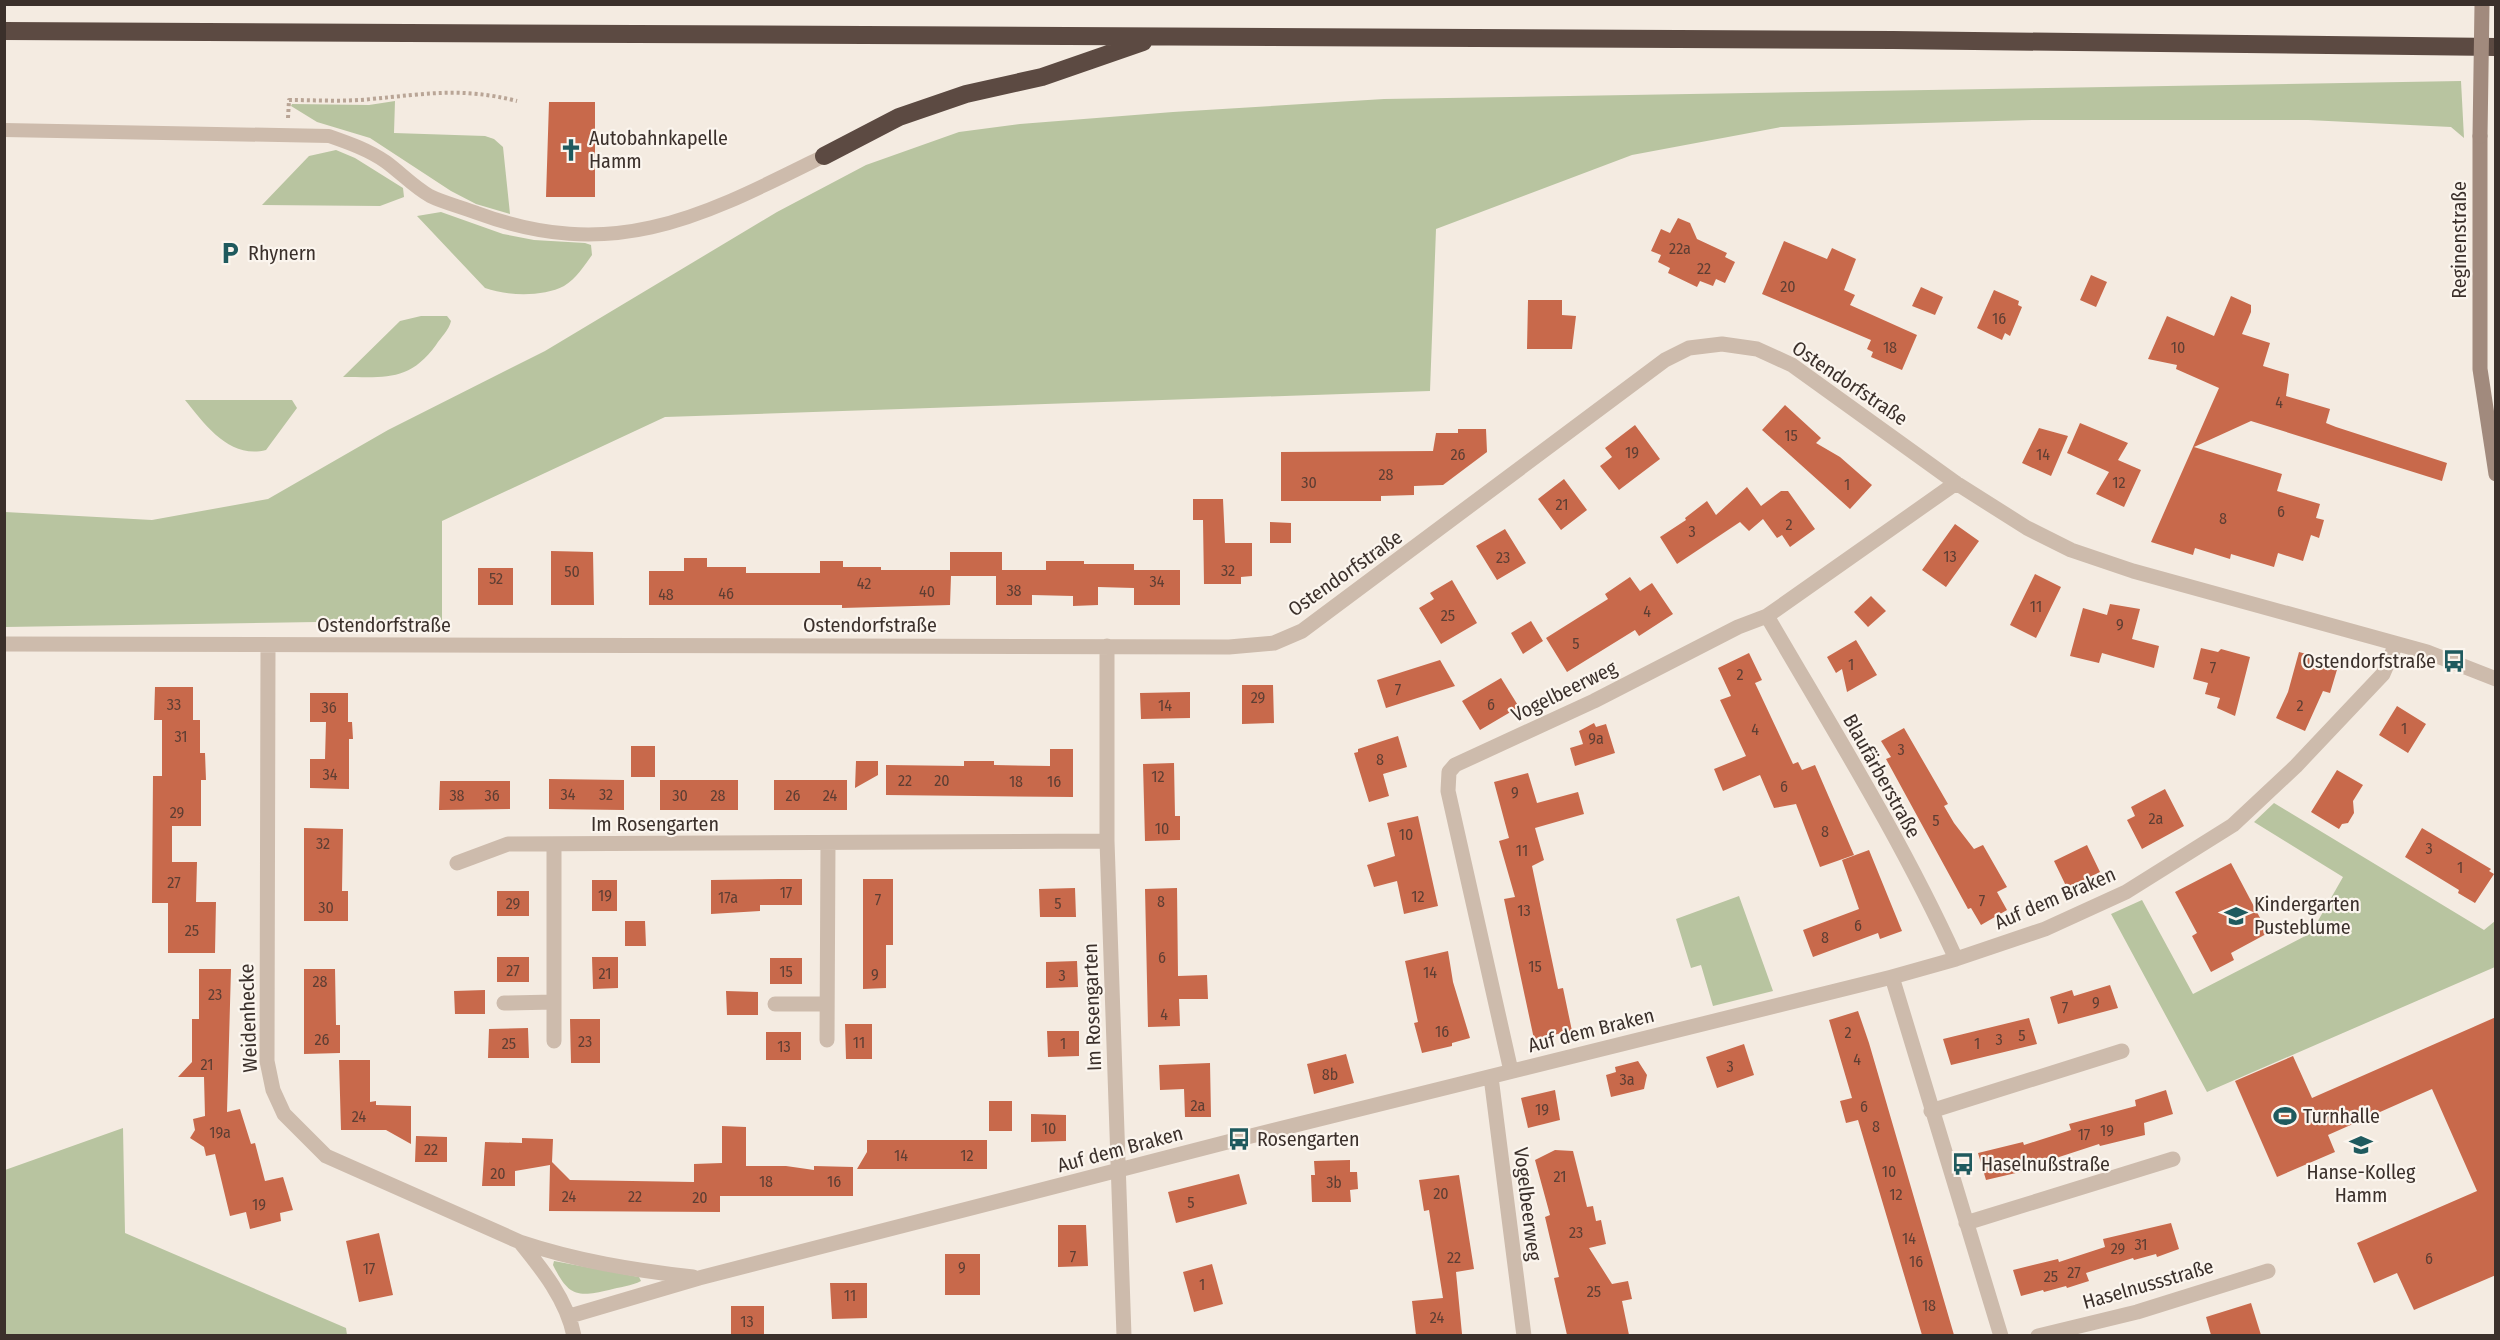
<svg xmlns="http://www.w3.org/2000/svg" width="2500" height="1340" font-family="'Fira Sans Condensed',sans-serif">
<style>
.green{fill:#b8c4a0}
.building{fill:#c8694b}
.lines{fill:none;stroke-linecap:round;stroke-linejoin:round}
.path{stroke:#b9a596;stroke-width:4;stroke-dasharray:3 3;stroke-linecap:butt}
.lane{stroke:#cdbbac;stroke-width:14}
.street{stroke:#cdbbac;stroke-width:15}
.secondary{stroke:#a18a7d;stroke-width:15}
.highway{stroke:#5c4a42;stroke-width:18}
.secondary-bridge{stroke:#a18a7d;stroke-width:15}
.labels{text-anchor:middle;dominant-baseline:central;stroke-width:4.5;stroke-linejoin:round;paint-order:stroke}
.number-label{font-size:16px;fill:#5e3e33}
.poi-label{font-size:20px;fill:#3b302b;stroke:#fbf5ee;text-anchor:start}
.street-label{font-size:20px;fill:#3b302b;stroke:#fbf5ee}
</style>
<rect width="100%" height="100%" fill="#f4ebe1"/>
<!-- green -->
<path class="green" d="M2461 81 2464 138 2451 127 2308 120H2032L1781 127 1632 155 1436 229 1430 391 665 417 442 521V620L5 627V512L152 520 268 499 388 430 545 351 777 212 866 165 959 132 1020 124 1173 112 1384 99Z
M395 101 394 133 485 136 494 139 503 147 510 214 476 204 451 191 370 138 317 122 291 106 292 104 369 105Z
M336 150 355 158 403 188 404 197 380 206 262 205 309 156Z
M441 212 503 234 534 240 585 243 591 245 592 255C584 266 576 279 564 286 543 297 507 296 485 288L417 216Z
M421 316H447L451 321C449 330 441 337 436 345 409 382 385 377 343 377L400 321Z
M185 400H292L297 408 266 450C230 459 206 426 185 400Z
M2274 803 2484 930 2495 921V967L2207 1092 2111 914 2142 900 2193 994 2311 933 2343 877 2254 822Z
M1739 896 1773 991 1713 1006 1701 965 1691 968 1676 919Z
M123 1128 125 1233 346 1328 347 1335H5V1170Z
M554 1261 639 1277 641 1281C632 1286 619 1287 609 1290 576 1298 568 1295 553 1265Z"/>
<!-- building -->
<path class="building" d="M549 102H595V197H546Z
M1678 218 1690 223 1697 239 1727 253 1725 257 1735 262 1725 283 1716 279 1713 286 1700 281 1697 287 1668 273 1670 268 1658 262 1661 255 1651 251 1661 229 1670 233Z
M1784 241 1827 259 1832 248 1856 259 1844 290 1855 295 1850 305 1917 335 1902 370 1871 357 1873 352 1867 349 1871 340 1762 294Z
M2091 275 2107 282 2096 307 2080 300Z
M1921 287 1943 297 1935 315 1912 306Z
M1994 290 2019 301 2018 305 2022 307 2010 336 2005 333 2002 340 1977 328Z
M2231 296 2251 305V312L2242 334 2270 343 2263 366 2289 374 2286 396 2330 409 2326 423 2336 427 2447 463 2442 481 2251 421 2194 447 2282 474 2277 491 2320 504 2316 518 2324 520 2319 538 2311 535 2303 561 2278 553 2274 567 2231 554 2230 559 2195 548 2193 555 2151 542 2219 388 2176 369 2177 365 2148 359 2167 316 2214 336Z
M1528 300H1562V315L1576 316 1572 349H1527Z
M1785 405 1821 438 1816 443 1840 457 1872 485 1850 509 1762 430Z
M2080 423 2128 443 2118 460 2141 470 2124 507 2096 494 2109 472 2067 453Z
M1635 425 1660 459 1619 490 1600 466 1612 457 1605 448Z
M2039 428 2068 436 2051 476 2022 463Z
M1458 429H1486L1487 452 1443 485 1414 486V495L1381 496V501H1281V452L1433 451 1436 433H1458Z
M1564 479 1587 510 1561 530 1538 499Z
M1747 487 1761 506 1781 491H1788L1815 529 1790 547 1782 535 1777 538 1763 519 1749 531 1740 522 1677 564 1660 537 1686 520 1685 518 1707 501 1716 515Z
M1193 499H1223L1225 543H1252V576L1241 577V584H1204L1203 520H1193Z
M1270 522 1291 523V543H1270Z
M1955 524 1979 541 1946 587 1922 570Z
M1505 529 1526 563 1497 580 1476 546Z
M551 551 593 552 594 605H551Z
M950 552H1002V570H1046V561H1084V564H1134V570H1180V605H1134V588L1098 587V605L1073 606V596L1032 595V605H996V576H951L950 605 842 608V605H649V571H684V558H707V567H746V573H820V561H843V567H881V570H950Z
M478 568H513V605H478Z
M2035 574 2061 587 2036 638 2010 625Z
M1630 577 1640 591 1652 583 1673 614 1639 636 1635 630 1567 672 1546 638 1608 599 1605 594Z
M1452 580 1477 623 1441 644 1419 608 1434 599 1430 593Z
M1871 596 1886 611 1868 627 1854 612Z
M2110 604 2140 609 2132 639 2159 646 2154 668 2102 653 2099 663 2070 656 2083 608 2107 615Z
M1531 621 1543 641 1523 654 1511 633Z
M1856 640 1877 675 1847 692 1842 669 1836 673 1827 657Z
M2201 648 2218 652 2221 649 2250 657 2235 716 2217 708 2220 698 2205 694 2208 683 2193 679Z
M2299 652 2339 663 2330 693 2323 691 2305 731 2276 718 2288 692Z
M1749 653 1762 680 1755 683 1793 764 1798 762 1802 770 1815 765 1854 855 1820 867 1796 804 1774 808 1760 775 1723 791 1714 769 1746 756 1720 700 1731 696 1718 668Z
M1440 660 1455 686 1386 708 1377 680Z
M1501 678 1519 707 1480 730 1462 701Z
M1242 685H1273L1274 723 1242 724Z
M155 687H193V720H200V753H205L206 780H201V826H172V862H197L196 902H216L215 953H168V903H152L153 776H162V720H154Z
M1190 692V718L1141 719 1140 693Z
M310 693H348V722H352L353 739H349V789L310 788V759H325L326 722H310Z
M2397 706 2426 724 2408 753 2379 735Z
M1594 723 1596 727 1606 724 1615 753 1575 766 1570 748 1583 744 1579 731Z
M1904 728 1948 804 1944 806 1954 823 1974 849 1983 845 2007 887 1997 892 2007 910 1981 925 1971 908 1968 909 1886 759 1891 757 1881 741Z
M1398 736 1407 767 1383 774 1389 796 1369 802 1354 753 1358 752V749Z
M631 746H655V777H631Z
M1050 749H1073V797L886 795V765L964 766V761H994V765L1050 766Z
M856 761H878V775L855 788Z
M1174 763 1175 816H1180V840L1145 841 1143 764Z
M2337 770 2363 785 2353 801 2354 813 2348 823 2342 824 2339 829 2311 812Z
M1528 773 1537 803 1578 792 1584 814 1535 828 1544 860 1532 866 1558 989 1563 988 1572 1031 1534 1039 1504 899 1515 897 1499 841 1509 838 1494 782Z
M549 779 624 780V810L549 809Z
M660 780H738V810H660Z
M774 780H847V810H774Z
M440 781H510V809L439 810Z
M2165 789 2184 826 2142 849 2127 820 2135 816 2131 807Z
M1418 816 1438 906 1404 914 1397 881 1374 887 1367 865 1395 856 1387 823Z
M304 828 343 829 342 891H348V921H304Z
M2422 828 2491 869 2489 871 2494 874 2475 903 2458 893 2459 890 2405 857Z
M2087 845 2100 872 2067 888 2054 861Z
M1869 850 1902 931 1880 939 1878 933 1813 957 1803 930 1859 909 1842 860Z
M2231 863 2268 933 2231 953 2234 960 2211 972 2192 936 2197 933 2175 892Z
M779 879H802V905H760V911L711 914V880Z
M863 879H893V945H886V988L863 989Z
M592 880H617V911H592Z
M1075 888 1076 917H1040L1039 889Z
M1177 888 1178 976 1207 975 1208 999H1179L1180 1026 1148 1027 1145 889Z
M497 891H529V916H497Z
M625 921H645L646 946H625Z
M1448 951 1453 982 1470 1038 1452 1043V1046L1422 1053 1414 1023 1418 1022 1405 961Z
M497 957H529V982H497Z
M592 957H618V988L593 989Z
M770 958H802V984H770Z
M1077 961 1078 987 1046 988V962Z
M199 969H231L227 1112 240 1109 251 1144 255 1143 265 1181 283 1177 293 1210 280 1213 281 1221 250 1229 246 1212 230 1216 215 1154 206 1156 204 1147 190 1138 195 1130 193 1119 205 1116 204 1077H178L192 1062V1019H199Z
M304 969H335L336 1025H340V1053L304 1054Z
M2110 985 2118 1008 2058 1024 2050 997 2072 990 2074 996Z
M485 990V1014H455L454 991Z
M726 991 758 992V1015H727Z
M1858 1011 1869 1043 1954 1335H1922L1858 1120 1846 1123 1840 1101 1852 1098 1829 1020Z
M2496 1017V1275L2414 1310 2397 1273 2374 1283 2357 1243 2477 1191 2432 1089 2328 1135 2335 1152 2277 1177 2235 1081 2293 1056 2312 1098Z
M2029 1018 2037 1044 1951 1065 1943 1039Z
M570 1019H600V1063H571Z
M845 1024H872V1059H846Z
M528 1028 529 1058H488L489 1029Z
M1047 1031H1079V1056L1048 1057Z
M766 1032H801V1060H766Z
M1744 1044 1754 1075 1717 1088 1706 1057Z
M1346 1054 1354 1083 1314 1094 1307 1064Z
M339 1060H370V1102L376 1101V1105L411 1106V1144L386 1130H341Z
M1638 1061 1647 1075 1644 1089 1611 1097 1606 1075 1616 1072 1615 1067Z
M1210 1063 1211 1117H1185L1184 1089 1160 1090 1159 1065Z
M1555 1090 1560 1120 1528 1128 1521 1098Z
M2166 1090 2173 1114 2144 1123 2145 1135 2100 1146 2099 1144 2053 1159 2054 1164 1986 1180 1978 1153 2023 1142 2024 1145 2071 1130 2069 1124 2136 1106 2135 1100Z
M989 1101H1012V1131H989Z
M1031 1114 1066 1115V1141L1031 1142Z
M722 1126 746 1127V1166H786L814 1170V1166L853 1167V1196H720V1212L549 1211 550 1165 515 1171V1186H482L485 1142 522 1143V1138L553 1139 552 1162 570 1180 694 1182V1164L722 1163Z
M416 1136 447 1137V1162H415Z
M867 1140H987V1169H857L867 1152Z
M1555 1150 1573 1151 1587 1207 1593 1206 1596 1221 1601 1220 1606 1244 1589 1248 1612 1284 1628 1281 1632 1299 1622 1301 1629 1335H1567L1554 1278 1559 1277 1545 1217 1550 1215 1535 1160Z
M1350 1160V1172H1357L1358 1189 1350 1190 1351 1202H1312L1311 1175H1315L1314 1161Z
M1239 1174 1247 1204 1176 1223 1168 1192Z
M1459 1175 1474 1269 1456 1272 1462 1334 1416 1335 1412 1301 1443 1298 1429 1210 1424 1211 1419 1180Z
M2171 1223 2179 1249 2157 1257 2156 1254 2134 1260 2133 1258 2086 1273 2089 1281 2067 1288 2066 1286 2044 1292 2043 1290 2021 1296 2013 1270 2058 1259 2059 1262 2105 1247 2103 1239Z
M1058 1225H1086L1088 1266 1058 1267Z
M379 1233 393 1295 359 1302 346 1241Z
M945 1254H980V1295H945Z
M1212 1264 1223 1304 1194 1312 1183 1272Z
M830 1283H867V1318L832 1319Z
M2251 1303 2261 1335H2211L2206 1317Z
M731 1306H764V1335H731Z"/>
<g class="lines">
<!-- path -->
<path class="path" d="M288 118 289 100C316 100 344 102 371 99 426 94 462 87 517 101"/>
<!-- lane -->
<path class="lane" d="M4 130 329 136C349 143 369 150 386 162 401 173 414 187 430 196 444 203 462 207 477 213 615 264 703 216 824 156"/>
<!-- street -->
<path class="street" d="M1767 616C1832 728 1902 840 1956 959
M4 644 1229 647 1274 643 1302 631 1665 360 1689 348 1722 344 1757 349 1792 365 1956 483 2027 528 2071 550 2133 571 2427 652 2496 679
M268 646 267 1061 273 1090 284 1114 326 1156 520 1242C542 1269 567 1300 574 1336
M1107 646V841L1124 1336
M554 845V1041
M457 863 508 844 1107 841
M1892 977 2001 1336
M504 1003 554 1002
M775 1004H827
M827 1040 828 843
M1511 1071 1448 791 1449 772 1455 765 1594 701 1738 627 1767 616 1956 483
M1491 1077 1524 1336
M1931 1111 2122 1051
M1966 1223 2173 1159
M520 1242C577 1261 633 1270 693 1277
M570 1316 699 1278 1239 1139 1892 977 1956 959 2045 929 2126 892 2233 825 2296 766 2383 674 2396 644
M2038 1336 2137 1312 2268 1271"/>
<!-- secondary -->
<path class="secondary" d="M2480 136V369L2496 474"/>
<!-- highway -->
<path class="highway" d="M4 31 1893 40 2496 47
M824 156 899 117 966 94 1042 77 1143 42"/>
<!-- secondary-bridge -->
<path class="secondary-bridge" d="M2480 136 2482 4"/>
</g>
<!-- icons -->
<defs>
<g id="church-bare" transform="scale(1.8)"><path d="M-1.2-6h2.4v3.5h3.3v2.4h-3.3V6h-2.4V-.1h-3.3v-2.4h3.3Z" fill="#1f5a5e" stroke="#fbf5ee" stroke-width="2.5" paint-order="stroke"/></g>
<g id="parking-bare" transform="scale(1.8)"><path d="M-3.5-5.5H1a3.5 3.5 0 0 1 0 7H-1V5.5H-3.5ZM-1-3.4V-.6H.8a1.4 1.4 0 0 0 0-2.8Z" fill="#1f5a5e" stroke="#fbf5ee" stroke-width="2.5" paint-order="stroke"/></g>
<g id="bus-bare" transform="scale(1.8)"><path d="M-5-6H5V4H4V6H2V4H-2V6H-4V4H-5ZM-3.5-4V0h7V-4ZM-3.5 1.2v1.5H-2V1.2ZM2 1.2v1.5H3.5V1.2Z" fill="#1f5a5e" stroke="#fbf5ee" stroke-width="2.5" paint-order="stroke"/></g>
<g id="school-bare" transform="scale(1.8)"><path d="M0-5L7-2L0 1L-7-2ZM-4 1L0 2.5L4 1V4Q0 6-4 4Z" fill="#1f5a5e" stroke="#fbf5ee" stroke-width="2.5" paint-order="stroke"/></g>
<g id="stadium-bare" transform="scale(1.8)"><path d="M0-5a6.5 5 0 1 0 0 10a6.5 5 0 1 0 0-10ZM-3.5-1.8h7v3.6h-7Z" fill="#1f5a5e" stroke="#fbf5ee" stroke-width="2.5" paint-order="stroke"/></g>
</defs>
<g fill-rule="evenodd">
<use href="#church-bare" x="571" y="150"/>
<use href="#parking-bare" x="230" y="253"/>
<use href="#bus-bare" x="2454" y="661"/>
<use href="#school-bare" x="2236" y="916"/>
<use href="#stadium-bare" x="2285" y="1116"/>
<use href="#bus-bare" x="1239" y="1139"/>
<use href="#school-bare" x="2361" y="1145"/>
<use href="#bus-bare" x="1963" y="1164"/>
</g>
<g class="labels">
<!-- number labels -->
<g class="number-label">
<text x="1680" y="248">22a</text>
<text x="1704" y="268">22</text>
<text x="1788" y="286">20</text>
<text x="1999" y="318">16</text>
<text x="1890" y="347">18</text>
<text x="2178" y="347">10</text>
<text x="2279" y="402">4</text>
<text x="1791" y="435">15</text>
<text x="1632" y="452">19</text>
<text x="1458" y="454">26</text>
<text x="2043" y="454">14</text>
<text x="1386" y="474">28</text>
<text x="1309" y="482">30</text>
<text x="2119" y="482">12</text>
<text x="1847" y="484">1</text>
<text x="1562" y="504">21</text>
<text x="2281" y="511">6</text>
<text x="2223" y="518">8</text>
<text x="1789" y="524">2</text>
<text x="1692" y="531">3</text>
<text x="1950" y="556">13</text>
<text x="1503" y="557">23</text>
<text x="1228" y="570">32</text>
<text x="572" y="571">50</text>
<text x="496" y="578">52</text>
<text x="1157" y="581">34</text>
<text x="864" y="583">42</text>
<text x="1014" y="590">38</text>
<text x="927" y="591">40</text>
<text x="726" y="593">46</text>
<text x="666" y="594">48</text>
<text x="2036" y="606">11</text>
<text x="1647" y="611">4</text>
<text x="1448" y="615">25</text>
<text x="2120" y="624">9</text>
<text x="1576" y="643">5</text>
<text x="1851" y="664">1</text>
<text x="2213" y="667">7</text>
<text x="1740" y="674">2</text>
<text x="1398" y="689">7</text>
<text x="1258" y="697">29</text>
<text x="174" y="704">33</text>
<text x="1491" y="704">6</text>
<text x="1165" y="705">14</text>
<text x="2300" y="705">2</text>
<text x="329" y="707">36</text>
<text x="2404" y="728">1</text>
<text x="1755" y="729">4</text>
<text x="181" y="736">31</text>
<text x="1596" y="738">9a</text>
<text x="1901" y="749">3</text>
<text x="1380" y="759">8</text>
<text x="330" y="774">34</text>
<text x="1158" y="776">12</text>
<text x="905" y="780">22</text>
<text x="942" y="780">20</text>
<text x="1016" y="781">18</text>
<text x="1054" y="781">16</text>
<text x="1784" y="786">6</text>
<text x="1515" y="792">9</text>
<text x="568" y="794">34</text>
<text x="606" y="794">32</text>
<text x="457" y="795">38</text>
<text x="492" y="795">36</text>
<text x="680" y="795">30</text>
<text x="718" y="795">28</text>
<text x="793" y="795">26</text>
<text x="830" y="795">24</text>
<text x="177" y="812">29</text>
<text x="2156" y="818">2a</text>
<text x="1936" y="820">5</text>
<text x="1162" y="828">10</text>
<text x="1825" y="831">8</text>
<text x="1406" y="834">10</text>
<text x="323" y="843">32</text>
<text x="2429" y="848">3</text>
<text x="1522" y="850">11</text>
<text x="2460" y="867">1</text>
<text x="174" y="882">27</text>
<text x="786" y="892">17</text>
<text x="605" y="895">19</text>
<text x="1418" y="896">12</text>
<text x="728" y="897">17a</text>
<text x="878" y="899">7</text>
<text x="1982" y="900">7</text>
<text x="1161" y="901">8</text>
<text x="513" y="903">29</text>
<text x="1058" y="903">5</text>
<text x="326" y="907">30</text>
<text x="1524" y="910">13</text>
<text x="1858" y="925">6</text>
<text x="192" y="930">25</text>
<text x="1825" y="937">8</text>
<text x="1162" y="957">6</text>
<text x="1535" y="966">15</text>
<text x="513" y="970">27</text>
<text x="786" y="971">15</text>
<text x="1430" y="972">14</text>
<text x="605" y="973">21</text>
<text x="875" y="974">9</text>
<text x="1062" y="975">3</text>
<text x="320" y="981">28</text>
<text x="215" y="994">23</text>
<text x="2096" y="1002">9</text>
<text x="2065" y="1007">7</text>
<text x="1164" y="1014">4</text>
<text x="1442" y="1031">16</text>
<text x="1848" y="1032">2</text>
<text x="2022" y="1035">5</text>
<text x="322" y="1039">26</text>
<text x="1999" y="1039">3</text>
<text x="585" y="1041">23</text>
<text x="859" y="1042">11</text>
<text x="509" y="1043">25</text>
<text x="1063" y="1043">1</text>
<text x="1977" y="1043">1</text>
<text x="784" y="1046">13</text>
<text x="1857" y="1059">4</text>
<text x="207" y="1064">21</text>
<text x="1730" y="1066">3</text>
<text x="1330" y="1074">8b</text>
<text x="1627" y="1079">3a</text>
<text x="1198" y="1105">2a</text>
<text x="1864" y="1106">6</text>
<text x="1542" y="1109">19</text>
<text x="359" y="1116">24</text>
<text x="1876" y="1126">8</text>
<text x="1049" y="1128">10</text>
<text x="2107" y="1130">19</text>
<text x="220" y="1132">19a</text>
<text x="2084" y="1134">17</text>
<text x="431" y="1149">22</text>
<text x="901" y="1155">14</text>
<text x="967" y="1155">12</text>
<text x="1889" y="1171">10</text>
<text x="498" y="1173">20</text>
<text x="1560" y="1176">21</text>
<text x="766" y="1181">18</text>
<text x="834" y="1181">16</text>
<text x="1334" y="1182">3b</text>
<text x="1441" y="1193">20</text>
<text x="1896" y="1194">12</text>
<text x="569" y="1196">24</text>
<text x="635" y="1196">22</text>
<text x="700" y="1197">20</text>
<text x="1191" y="1202">5</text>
<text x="259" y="1204">19</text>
<text x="1576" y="1232">23</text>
<text x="1909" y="1238">14</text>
<text x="2141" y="1244">31</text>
<text x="2118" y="1248">29</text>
<text x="1073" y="1256">7</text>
<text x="1454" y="1257">22</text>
<text x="2429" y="1258">6</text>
<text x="1916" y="1261">16</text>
<text x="962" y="1267">9</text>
<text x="369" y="1268">17</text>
<text x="2074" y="1272">27</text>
<text x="2051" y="1276">25</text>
<text x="1202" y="1284">1</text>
<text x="1594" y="1291">25</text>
<text x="850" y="1295">11</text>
<text x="1929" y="1305">18</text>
<text x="1437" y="1317">24</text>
<text x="747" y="1321">13</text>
</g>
<!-- poi labels -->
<g class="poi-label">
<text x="589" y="138">Autobahnkapelle<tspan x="589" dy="23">Hamm</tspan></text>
<text x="248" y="253">Rhynern</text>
<text x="2436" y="661" text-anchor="end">Ostendorfstraße</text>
<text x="2254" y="904">Kindergarten<tspan x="2254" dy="23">Pusteblume</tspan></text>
<text x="2303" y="1116">Turnhalle</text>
<text x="1257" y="1139">Rosengarten</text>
<text x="1981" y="1164">Haselnußstraße</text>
<text x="2361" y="1172" text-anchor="middle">Hanse-Kolleg<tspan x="2361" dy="23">Hamm</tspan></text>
</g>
<!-- street labels -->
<g class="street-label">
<text transform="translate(2459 240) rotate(-90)">Reginenstraße</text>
<text transform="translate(1850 383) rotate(34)">Ostendorfstraße</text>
<text transform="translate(1345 573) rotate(-35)">Ostendorfstraße</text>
<text x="384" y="625">Ostendorfstraße</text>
<text x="870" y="625">Ostendorfstraße</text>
<text transform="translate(1564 691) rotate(-26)">Vogelbeerweg</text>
<text transform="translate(1882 776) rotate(61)">Blaufärberstraße</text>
<text x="655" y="824">Im Rosengarten</text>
<text transform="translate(2055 898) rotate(-23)">Auf dem Braken</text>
<text transform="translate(1092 1007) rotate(-92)">Im Rosengarten</text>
<text transform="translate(248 1018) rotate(-92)">Weidenhecke</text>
<text transform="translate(1591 1030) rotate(-14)">Auf dem Braken</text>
<text transform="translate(1120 1149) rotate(-15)">Auf dem Braken</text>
<text transform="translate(1528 1204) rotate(83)">Vogelbeerweg</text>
<text transform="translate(2148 1284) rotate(-16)">Haselnussstraße</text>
</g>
</g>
<!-- border -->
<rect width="2500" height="1340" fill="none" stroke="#3b302b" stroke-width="12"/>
</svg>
